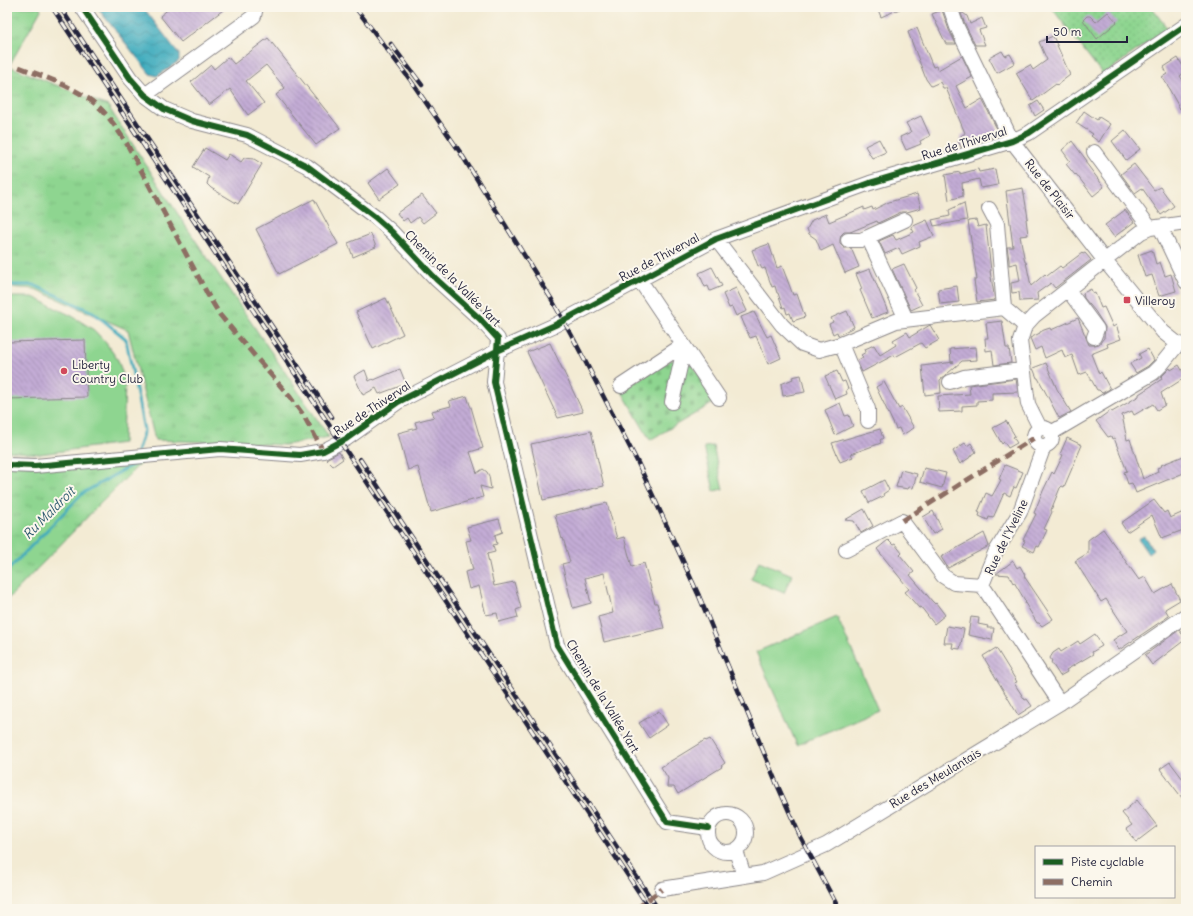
<svg xmlns="http://www.w3.org/2000/svg" width="1193" height="916" font-family="Delius,sans-serif">
<style>
.grass{fill:url(#grass-tufts);stroke:#587c66}
.cemetery{fill:url(#cemetery-stones);stroke:#587c66}
.garden{fill:url(#garden-dots);stroke:#587c66}
.pitch{fill:#8ed590;stroke:#587c66}
.water{fill:url(#water-waves);stroke:#30667c}
.lines{fill:none;stroke-linecap:round;stroke-linejoin:round}
.stream{stroke:#3eabbd;stroke-width:3}
.building{fill:url(#building-back-hatch)}
.minor-casing{stroke:#8a8688;stroke-width:16}
.minor{stroke:#fff;stroke-width:14}
.rail-casing{stroke:#22223b;stroke-width:4.5}
.rail{stroke:#fbf7ec;stroke-width:3;stroke-dasharray:9;stroke-linecap:butt}
.quiet{stroke:#8d6e63;stroke-width:5;stroke-dasharray:10 5;stroke-linecap:butt}
.cycleway-casing{stroke:#fbf7ec;stroke-width:8}
.cycleway{stroke:#1b5e20;stroke-width:6}
.poi-dot{fill:#d1495b;stroke:#fbf7ec;stroke-width:1.5}
.labels{text-anchor:middle;dominant-baseline:central;stroke-width:4;stroke-linejoin:round;paint-order:stroke}
.street-label{font-size:12px;fill:#22223b;stroke:#fbf7ec}
.poi-label{font-size:12px;fill:#22223b;stroke:#fbf7ec;text-anchor:start}
.water-label{font-size:13px;font-style:italic;fill:#2d596f;stroke:#fbf7ec}
</style>
<defs>
<pattern id="grass-tufts" width="24" height="20" patternUnits="userSpaceOnUse"><rect width="24" height="20" fill="#8ed590"/><path d="M3 7l-1-3M5 7V3M7 7l1-3M15 17l-1-3M17 17v-4M19 17l1-3" fill="none" stroke="#7ab77d"/></pattern>
<pattern id="cemetery-stones" width="16" height="16" patternUnits="userSpaceOnUse"><rect width="16" height="16" fill="#8ed590"/><path d="M2 7V4a2 2 0 0 1 4 0v3zM10 15v-3a2 2 0 0 1 4 0v3z" fill="#7ab77d"/></pattern>
<pattern id="garden-dots" width="8" height="8" patternUnits="userSpaceOnUse"><rect width="8" height="8" fill="#8ed590"/><path d="M2 2h.1M6 6h.1" fill="none" stroke="#7ab77d" stroke-width="1.8" stroke-linecap="round"/></pattern>
<pattern id="water-waves" width="16" height="10" patternUnits="userSpaceOnUse"><rect width="16" height="10" fill="#3eabbd"/><path d="M0 5q4-4 8 0t8 0" fill="none" stroke="#348b9b"/></pattern>
<pattern id="building-back-hatch" width="6" height="6" patternUnits="userSpaceOnUse"><rect width="6" height="6" fill="#c3acd5"/><path d="M-1 5l2 2M0 0l6 6M5-1l2 2" fill="none" stroke="#9e8cae"/></pattern>
</defs>
<rect width="100%" height="100%" fill="#fbf7ec"/>
<filter id="ink" filterUnits="userSpaceOnUse"><feTurbulence type="fractalNoise" baseFrequency=".025" numOctaves="2"/><feDisplacementMap in="SourceGraphic" scale="8" xChannelSelector="R" yChannelSelector="G"/><feConvolveMatrix kernelMatrix="1 2 1 2 8 2 1 2 1" color-interpolation-filters="sRGB"/></filter>
<filter id="wash" filterUnits="userSpaceOnUse"><feTurbulence type="fractalNoise" baseFrequency=".012" numOctaves="4" result="noise"/><feDisplacementMap in="SourceGraphic" scale="16" xChannelSelector="R" yChannelSelector="G"/><feGaussianBlur stdDeviation="0.9" result="paint"/><feColorMatrix in="noise" values="0 0 0 0 0 0 0 0 0 0 0 0 0 0 0 0 0 1.4 0 .05"/><feComposite in="paint" operator="in"/></filter>
<g filter="url(#wash)">
<rect width="100%" height="100%" fill="#f3ebd4"/>
<!-- grass -->
<path class="grass" d="M7 7H40L41 10 9 66 108 106 185 225 329 437 286 445 155 440 128 330 35 289 7 287Z
M132 457 141 463 98 506 7 600V464Z"/>
<!-- cemetery -->
<path class="cemetery" d="M671 360 693 365 715 402 650 440 621 390Z"/>
<!-- garden -->
<path class="garden" d="M1051 7H1151L1167 28 1103 75Z"/>
<!-- pitch -->
<path class="pitch" d="M7 297H33L72 316 94 330 106 343 118 360 125 381 123 443 40 454 7 451Z
M713 446 723 489 714 491 704 447Z
M759 561 792 575 784 593 751 579Z
M837 617 878 710 797 745 756 652Z"/>
<!-- water -->
<path class="water" d="M99 7H143L179 54V61L157 76 150 74 99 10Z
M1144 536 1153 550 1148 554 1138 539Z"/>
<g class="lines">
<!-- stream -->
<path class="stream" d="M7 285H34L93 312 126 339 144 430 137 452
M7 571 83 493 132 465 134 461"/>
</g>
<g id="blocks">
<!-- building -->
<path class="building" d="M171 7H227L181 42 160 16Z
M877 7H904L881 17Z
M942 10 949 30 956 44H946L932 14Z
M1108 12 1117 22 1097 39 1083 20 1087 16H1090L1096 22Z
M963 13 967 16 970 24 982 18 986 28 979 30 985 45H975L965 24 961 14Z
M917 28 933 67 936 66 938 70 962 56 972 77 956 86 967 108 982 99 999 133 997 136 961 147 959 143 961 136 965 133 946 88H943L940 82 931 86 926 79 908 32Z
M1053 36 1070 75 1057 85 1056 84 1033 101 1016 73 1030 65 1033 70 1047 60 1039 42Z
M268 38 340 128 316 145 276 95 285 88 266 65 246 81 264 103 248 115 230 89 209 105 191 82 211 65 214 69 228 57 234 64Z
M1002 51 1005 56 1010 54 1015 63 997 73 989 58Z
M1178 58 1186 71 1180 76 1186 85V105L1180 109 1169 89H1170L1162 77 1167 74 1164 67Z
M1038 101 1044 110 1035 116 1030 106Z
M1084 111 1097 120 1099 117 1110 124 1099 142 1091 136 1093 134 1076 123Z
M921 116 930 136 920 141 921 144 906 150 900 137 911 132 906 123Z
M1125 130 1140 149 1126 160 1112 141Z
M879 139 886 152 872 158 865 146Z
M1072 141 1087 161 1086 163 1104 187 1093 196 1076 174 1075 175 1066 164 1070 161 1062 150Z
M205 148 225 160 229 154 241 162 244 158 254 159 262 164 238 204 211 188 207 184 209 177 193 167Z
M1134 164 1154 190 1160 187 1174 206 1161 215 1142 188 1135 193 1121 174Z
M388 168 400 184 379 199 368 183Z
M978 169 979 172 995 169 998 185 981 188 979 179 962 183 963 196 949 200 945 175 960 172V174Z
M1023 188 1028 218 1026 219 1028 235 1020 236 1025 262H1026L1031 286 1045 274 1047 276 1060 266 1062 268 1082 253 1083 254 1085 253 1091 260 1055 288 1051 283 1037 293 1038 300 1020 301 1019 292 1012 293 1011 283 1020 281 1017 263 1009 265V260L1007 247H1013L1006 191Z
M917 194 921 208 907 212H901L878 223 877 221 850 232H844L841 235 840 240V244L844 248H851L859 267 845 273 833 245 821 251 816 239 809 234 807 229 812 220 826 214 829 222 864 207V210L872 207 873 210 889 202Z
M422 195 436 213 423 223 418 217 410 223 407 218 403 221 397 213Z
M314 199 338 244 279 274 256 229Z
M964 203 967 220 934 226 932 220 950 216 949 210Z
M1125 210 1134 222 1114 237 1105 225Z
M927 220 934 236 919 242 920 246 902 254 899 248 885 254 879 241 893 235 896 240 914 232 911 227Z
M976 220 978 227 986 225 991 271H990L995 300 977 302 974 280H977L968 221Z
M371 234 376 247 353 257 348 243Z
M769 244 777 268 782 266 793 295 797 294 805 317 793 321 790 313 787 314 785 307 783 308 778 293H777L775 286 772 287 765 268 762 269 760 265 758 266 752 250Z
M1152 250 1156 264 1160 262 1165 276 1171 274 1176 291 1159 296 1152 275 1145 277 1138 255Z
M904 264 916 288 914 290 922 305 911 310 892 269Z
M712 267 722 286 710 291 708 286 705 287 699 273Z
M870 269 888 312 872 318 860 290 862 289 856 274Z
M957 286 959 302 940 304 938 289Z
M736 288 747 311 736 316 732 307 729 308 723 294Z
M1091 289 1093 294 1095 293 1101 308 1104 307 1113 327 1116 325 1121 339 1107 344 1108 347 1091 354 1099 374 1101 372 1110 389 1102 393 1099 390H1097L1087 372 1079 375 1072 355 1065 358 1062 350 1045 358 1041 347 1035 350 1030 338 1040 333V332L1044 330 1050 328 1051 330 1078 318 1089 345H1095L1099 344 1104 338 1105 327 1095 311 1084 298 1083 293Z
M386 298 403 334 373 349 356 312Z
M847 311 854 327 838 335 837 332 833 334 829 324 833 322 831 318Z
M754 312 767 337 771 335 781 358 768 364 756 336 750 338 741 317Z
M1002 321 1006 348H1009L1011 363 994 365 992 350 986 351 985 338H988L986 323Z
M930 325 939 340 925 348 921 343 895 357 894 355 862 372 857 361 863 357 861 355 866 352 865 349 874 345 880 355 896 345 893 340 907 332 910 337Z
M85 340 87 397 7 399V342Z
M550 343 583 412 558 418 527 352Z
M976 347 977 360 962 361 940 380 941 393 925 395 922 366 954 362H951L950 349Z
M1148 349 1154 360 1148 366 1136 373 1130 364 1141 358 1139 354Z
M1046 363 1057 389 1071 412 1059 418 1038 378H1037L1033 368Z
M1179 365 1186 377 1161 393 1165 405 1157 410 1153 404 1134 415 1132 411 1122 415 1127 440 1130 439 1143 479 1158 472 1157 468 1162 466 1161 465 1186 455V472L1136 493 1132 483 1128 484 1124 472 1127 471 1114 438 1112 439 1111 436 1108 437 1096 421 1111 410 1112 412 1139 396V394L1162 379 1161 377 1170 368 1171 370Z
M400 369 406 384 379 394 376 388 363 395 354 376 365 370 369 381 373 379 374 380Z
M837 371 842 382 845 381 848 389 846 390 847 394 835 399 825 376Z
M801 375 805 392 783 396 781 384 793 379 792 377Z
M1016 379 1018 392 992 393V400L977 401V405L962 406V411L939 412 938 396 970 394 969 385Z
M884 382 899 409 902 407 914 428 902 435 899 428 896 429 876 387Z
M467 396 470 405 471 407 483 448 470 452 477 473 483 469 487 472 489 476 491 489 480 486 483 497 431 512 418 467 408 470 398 433 417 428 415 422 434 417 432 411 451 406 449 401Z
M840 403 845 416 849 415 853 426 835 435 825 410Z
M1006 421 1015 436 1013 437 1017 443 1008 448 1004 442 1002 444 993 428Z
M880 429 883 438 880 440 881 443 851 454 853 457 840 462 832 443Z
M591 431 604 486 543 500 531 444Z
M1067 438 1082 445 1064 487 1062 486 1060 488 1051 510 1052 512 1044 529 1047 530 1039 547 1037 546 1034 552 1022 546 1025 541 1023 540 1036 514 1034 513 1043 491 1052 472 1054 474 1063 455 1060 454Z
M965 443 967 446 971 443 976 452 972 455V456L960 464 953 451Z
M339 452 343 459 333 466 326 459Z
M1005 465 1023 472 1016 488 1014 487 1010 496 1004 493 993 518 989 517 988 520 979 516 980 513 978 512 986 493 992 496 1001 480 999 479Z
M924 468 946 473 942 488 920 482Z
M901 470 917 474 913 488 909 487 908 489 896 487Z
M884 480 889 490 883 494 884 496 869 503 863 491Z
M1154 500 1164 513 1167 511 1170 518 1186 511V529L1162 538 1152 515 1127 532 1121 523Z
M607 503 617 539 624 537 632 567 644 563 655 603H657L664 628 604 642 598 617 613 613 604 573 585 578 591 603 573 608 562 564 570 562 563 538 562 539 555 515Z
M864 509 873 526 861 533 854 521 845 520Z
M933 511 942 529 933 534 923 517Z
M499 519 503 532 495 535 497 544 493 545 495 552 487 554 494 586 514 582 521 608 516 610 518 617 499 622 497 613 486 615 479 586 469 589 465 572 473 570 466 541 471 540 467 527Z
M1103 529 1139 580 1145 577 1155 594 1172 584 1180 600 1165 609 1169 616 1119 650 1113 640 1127 631 1106 599 1101 602 1075 561 1088 553V540Z
M984 533 989 546 948 568 941 557Z
M888 540 893 545 895 544 902 553 900 555 914 572 910 575 932 601 935 604 936 603 945 615 934 624 921 607 919 608 905 592 909 589 877 549Z
M1013 561 1017 568 1020 566 1025 575 1024 576 1053 619 1042 626 1039 623H1037L1025 603 1026 602 1014 582 1013 583 1009 575 996 574Z
M971 617 979 618 978 624 988 626 987 628H994L992 640 968 635Z
M947 626 964 629 960 649 952 648 953 643H944Z
M1179 630 1186 639 1152 665 1145 655Z
M1095 634 1102 646 1092 652 1093 654 1066 670 1067 672 1060 676 1051 662 1052 661 1050 658 1053 653 1059 649 1061 652 1078 641 1080 644Z
M996 648 1017 682 1014 683 1025 700 1027 699 1032 706 1018 715 983 656Z
M659 711 668 725 649 738 639 723Z
M710 739 725 763 721 766 722 767 678 794 674 787H667L668 778 661 767 705 740 706 741Z
M1170 762 1186 783V803L1160 769Z
M1137 800 1157 826 1136 842 1126 829 1132 825 1122 813Z"/>
</g>
</g>
<g filter="url(#ink)">
<use href="#blocks" fill-opacity="0" stroke="#8a8688" stroke-width="1"/>
<g class="lines">
<!-- minor casing -->
<g class="minor-casing">
<path id="minor" d="M82 7 130 78 145 95 164 109 192 121 247 135 307 166 375 217 392 232 436 279 480 319 498 339 494 382 557 645 667 822 708 828
M950 7 957 27 1012 141 1105 261 1163 332 1178 344 1186 345
M145 95 254 16 256 7
M1094 152 1150 228
M989 209 997 224 1004 308
M1160 227 1186 282
M868 237 906 319
M716 239 782 325 802 344 819 350 841 344 896 321 1004 308 1025 326
M848 240H861L868 237 905 220
M639 279 719 398
M1068 290 1097 329 1094 337
M841 344 868 409V421
M950 382 964 377 1022 370
M621 386 683 345
M672 402 681 362 683 345
M1040 428 1028 404 1020 341 1025 326 1034 316 1141 232 1150 228 1186 223
M1034 437a9 9 0 1 1 18 0a9 9 0 1 1-18 0Z
M1051 433 1153 373 1161 365 1178 344
M1044 446 1020 512 995 553 982 585 1060 703
M7 465 35 466 220 449 300 455 323 451 346 439 398 402 497 351 555 325 716 239 870 183 1012 141 1029 133 1186 25
M846 550 902 521 943 576 954 583 982 585
M708 833a19 19 0 1 1 38 0a19 19 0 1 1-38 0Z
M736 851 744 876
M662 889 763 873 826 845 1060 703 1186 615"/>
</g>
<!-- minor -->
<use href="#minor" class="minor"/>
<!-- rail casing -->
<g class="rail-casing">
<path id="rail" d="M52 7 650 909
M60 7 332 417
M355 7 411 81 460 152 552 300 571 334 638 463 699 596 776 782 801 838 839 909
M391 44 422 85
M360 459 658 909"/>
</g>
<!-- rail -->
<use href="#rail" class="rail"/>
<!-- quiet -->
<path class="quiet" d="M19 67C47 78 79 88 101 109 111 119 119 132 127 144L208 295 220 315 236 334 290 397 304 416 323 451
M902 521 1034 438
M636 909 662 889"/>
<!-- cycleway casing -->
<g class="cycleway-casing">
<path id="cycleway" d="M82 7 130 78 145 95 164 109 192 121 247 135 307 166 375 217 392 232 436 279 480 319 498 339 494 382 557 645 667 822 708 828
M7 465 35 466 220 449 300 455 323 451 346 439 398 402 497 351 555 325 716 239 870 183 1012 141 1029 133 1186 25"/>
</g>
<!-- cycleway -->
<use href="#cycleway" class="cycleway"/>
</g>
</g>
<!-- markers -->
<g class="poi-dot">
<rect x="1123" y="296" width="8" height="8" rx="2"/>
<circle cx="64" cy="371" r="4"/>
</g>
<g class="labels">
<!-- street labels -->
<g class="street-label">
<text transform="translate(964 143) rotate(-17)">Rue de Thiverval</text>
<text transform="translate(1050 189) rotate(52)">Rue de Plaisir</text>
<text transform="translate(659 257) rotate(-28)">Rue de Thiverval</text>
<text transform="translate(453 278) rotate(45)">Chemin de la Vallée Yart</text>
<text transform="translate(372 408) rotate(-33)">Rue de Thiverval</text>
<text transform="translate(1006 537) rotate(-64)">Rue de l'Yveline</text>
<text transform="translate(603 696) rotate(59)">Chemin de la Vallée Yart</text>
<text transform="translate(935 778) rotate(-31)">Rue des Meulantais</text>
</g>
<!-- poi labels -->
<g class="poi-label">
<text x="1135" y="300">Villeroy</text>
<text x="72" y="364">Liberty<tspan x="72" dy="14">Country Club</tspan></text>
</g>
<!-- water labels -->
<g class="water-label">
<text transform="translate(49 513) rotate(-45)">Ru Maldroit</text>
</g>
</g>
<!-- margin -->
<rect width="1193" height="916" fill="none" stroke="#fbf7ec" stroke-width="24"/>
<!-- legend -->
<rect x="1035" y="846" width="140" height="52" fill="#fbf7ec" stroke="#a4a2a5"/>
<rect x="1043" y="859" width="20" height="6" fill="#1b5e20" stroke="#a4a2a5"/>
<text x="1071" y="866" font-size="12" fill="#22223b">Piste cyclable</text>
<rect x="1043" y="879" width="20" height="6" fill="#8d6e63" stroke="#a4a2a5"/>
<text x="1071" y="886" font-size="12" fill="#22223b">Chemin</text>
<!-- scale -->
<path d="M1047 36v6h80v-6" fill="none" stroke="#22223b" stroke-width="2"/>
<text x="1053" y="36" font-size="12" fill="#22223b" stroke="#fbf7ec" stroke-width="3" paint-order="stroke">50 m</text>
</svg>
